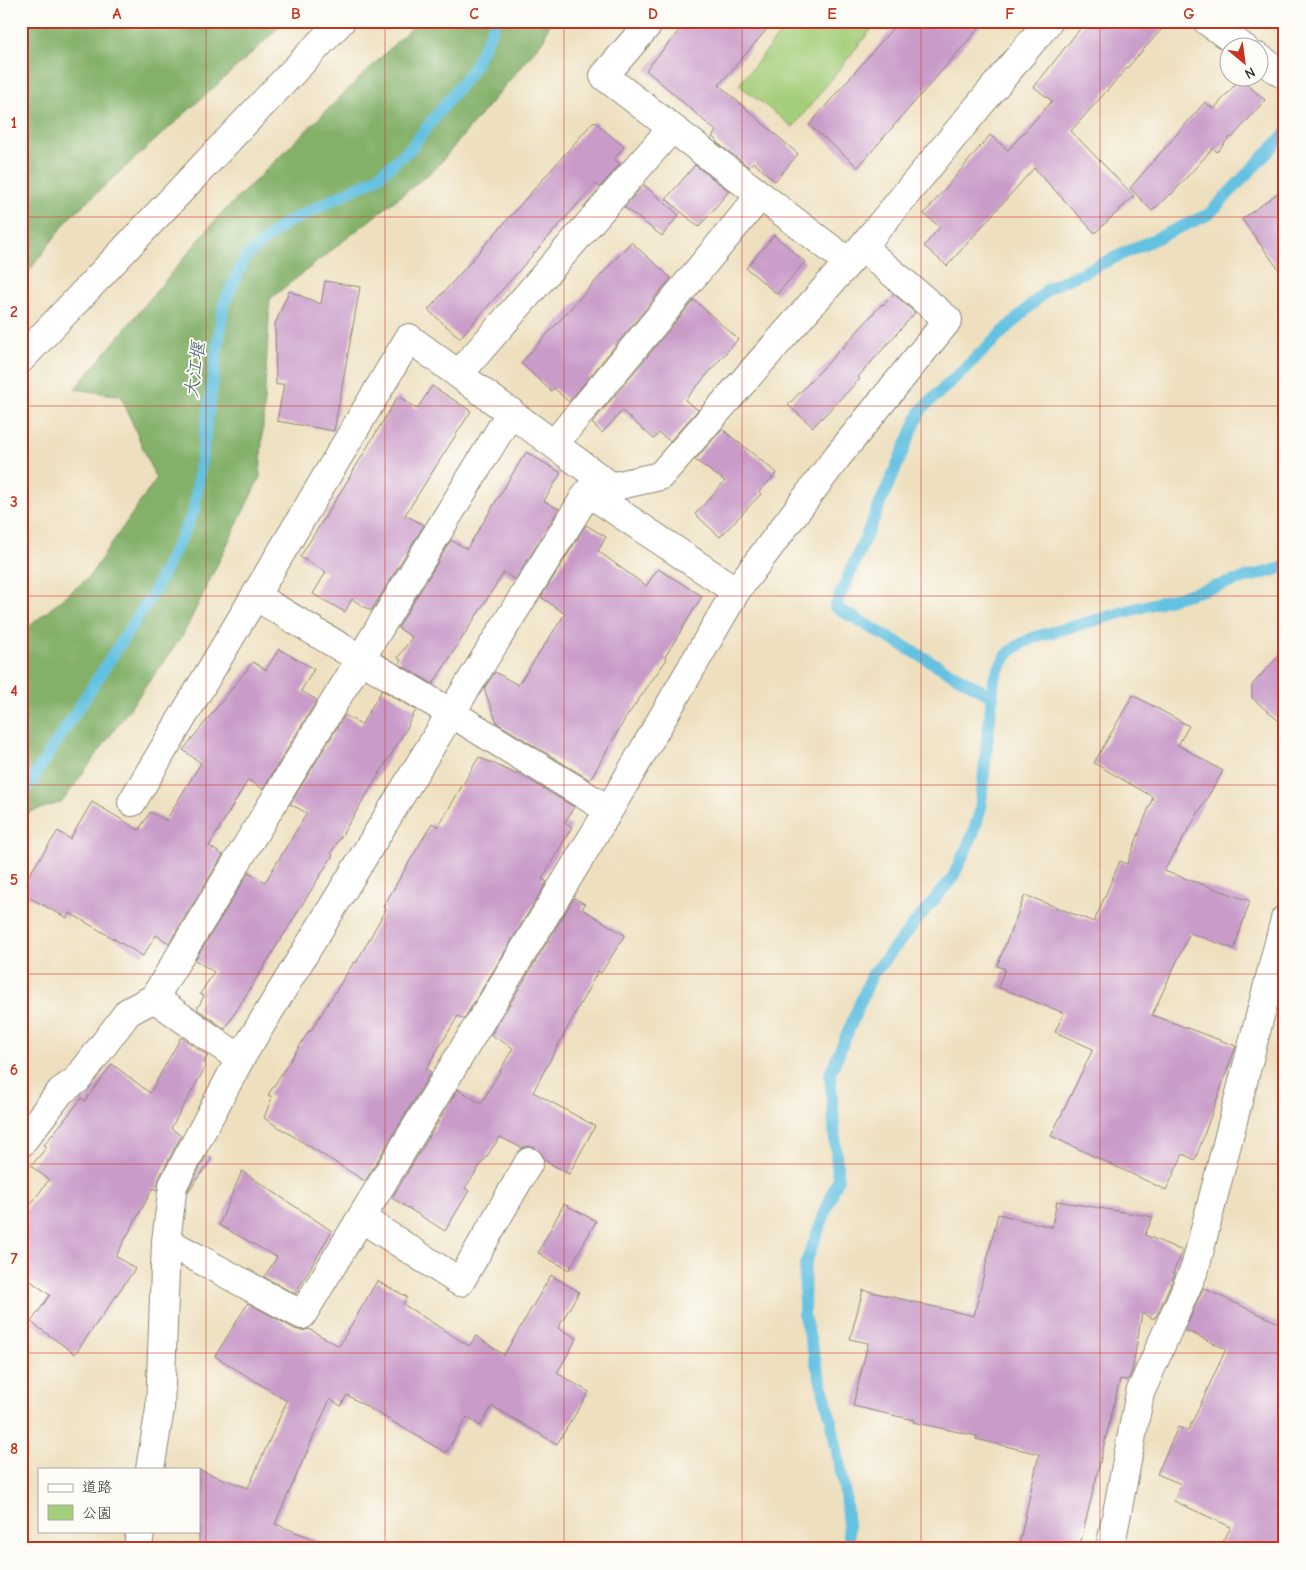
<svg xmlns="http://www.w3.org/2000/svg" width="1306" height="1570" font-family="'Comic Neue','Klee One',sans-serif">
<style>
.green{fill:#a5ce7a;stroke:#687c52}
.forest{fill:#84b16a;stroke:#586e4a}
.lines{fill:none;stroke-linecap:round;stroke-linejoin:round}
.stream{stroke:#63c1e1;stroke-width:12}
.building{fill:#c99bc9}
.minor-casing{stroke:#8c8675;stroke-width:30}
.tertiary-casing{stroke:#8c8675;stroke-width:30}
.minor{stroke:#fff;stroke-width:28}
.tertiary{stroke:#fff;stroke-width:28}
.grid{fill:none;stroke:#c8321e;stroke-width:1;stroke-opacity:0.55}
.labels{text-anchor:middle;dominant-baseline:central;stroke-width:4;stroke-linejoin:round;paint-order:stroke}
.water-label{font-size:19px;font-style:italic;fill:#3f606b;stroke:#fdfcf7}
.neatline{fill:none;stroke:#c8321e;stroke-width:2}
.grid-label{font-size:16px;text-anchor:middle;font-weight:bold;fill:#c8321e}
</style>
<rect width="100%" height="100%" fill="#fdfcf7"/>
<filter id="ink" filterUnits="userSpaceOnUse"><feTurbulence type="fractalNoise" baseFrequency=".02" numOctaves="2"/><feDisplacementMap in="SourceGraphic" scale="10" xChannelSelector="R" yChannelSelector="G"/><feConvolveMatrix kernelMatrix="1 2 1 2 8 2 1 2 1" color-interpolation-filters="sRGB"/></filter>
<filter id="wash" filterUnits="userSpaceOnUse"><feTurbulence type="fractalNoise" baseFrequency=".0096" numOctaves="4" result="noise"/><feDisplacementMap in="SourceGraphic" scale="20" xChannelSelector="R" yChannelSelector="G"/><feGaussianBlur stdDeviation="1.12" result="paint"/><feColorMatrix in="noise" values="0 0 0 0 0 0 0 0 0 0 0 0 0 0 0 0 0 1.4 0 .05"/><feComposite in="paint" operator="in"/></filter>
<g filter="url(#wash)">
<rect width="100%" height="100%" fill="#eee0bf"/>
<!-- green -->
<path class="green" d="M790 21H878L793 127 739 85Z"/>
<!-- forest -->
<path class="forest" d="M21 21H284L263 43 69 218 21 282Z
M418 21H550L544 39 436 168 270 299 260 477 183 635 62 802 21 815V633L88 578 156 479 121 396 75 389 218 217Z"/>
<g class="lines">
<!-- stream -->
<path class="stream" d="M993 697 835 607 921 410 1049 288 1209 214 1285 134
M21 797 155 590 194 511 224 303 246 256 284 224 375 179 409 150 473 69 496 21
M850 1549 845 1493 831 1420 804 1316 805 1265 838 1179 830 1074 872 975 953 877 973 834 980 811 994 678C1006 653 1009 649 1035 637L1285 567"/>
</g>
<g id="blocks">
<!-- building -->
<path class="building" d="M687 21H774L719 85 798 154 775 181 753 162 749 167 716 142 717 140 712 137 716 131 646 70Z
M899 21H985L858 167 809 125Z
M1086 21H1169L1071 131 1134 196 1095 233 1034 168 947 266 924 246 940 227 924 214 990 135 1008 150 1052 101 1034 87Z
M1240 79 1265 100 1232 138 1230 137 1217 152 1213 148 1171 195 1170 194 1152 211 1130 188 1205 102 1214 109Z
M594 121 624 147 614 159 620 164 600 187 595 184 460 338 428 310Z
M695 165 729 191 699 227 666 199Z
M644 185 679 215 662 236 624 207Z
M1285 188V278L1242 219Z
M774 235 805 262 777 294 746 268Z
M631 242 671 278 569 402 554 388 551 391 521 363Z
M325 281 360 287 334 431 277 421 284 384 276 385 275 324 289 291 321 304Z
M894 294 915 313 858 377 860 379 813 427 788 405 842 348 882 304 883 305Z
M694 300 738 339 685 400 698 410 670 441 659 433 654 439 622 411 602 433 592 423Z
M432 386 471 411 405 515 424 525 371 611 352 599 345 612 313 594 326 572 300 557 340 493 398 396 417 409Z
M722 429 777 473 759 492 761 494 720 537 695 514 725 481 695 460Z
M526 452 561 473 544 501 559 509 515 580 504 572 433 684 399 664 401 660 398 658 412 637 398 628 451 540 467 549Z
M586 525 606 537 598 551 646 586 658 569 702 596 665 657 667 659 625 719 590 780 497 723 484 689 495 672 518 685 565 614 541 597Z
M279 649 314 669 301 691 317 700 263 789 248 780 209 846 223 855 169 943 156 935 143 956 70 913 67 918 21 893V887L58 831 70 839 92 802 139 830 150 812 166 820 201 763 183 750 253 662 266 670Z
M1285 649V726L1252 698V685Z
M382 690 416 710 408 724 409 725 331 853 333 855 225 1029 197 1009 204 996 200 994 214 972 195 960 249 872 265 882 307 813 290 804 345 715 361 725Z
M1133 695 1189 726 1178 745 1223 771 1164 871 1250 901 1234 949 1190 933 1152 1015 1236 1046 1195 1160 1183 1154 1166 1190 1051 1136 1093 1049 1055 1032 1064 1013 998 987 1005 969 997 966 1025 895 1094 922 1120 861 1127 864 1153 797 1094 763Z
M479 757 518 775 516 772 574 807 565 822 572 827 542 879 547 882 464 1019 458 1016 426 1069 431 1072 365 1181 264 1118 272 1097 268 1095 309 1031 310 1032 354 962 356 963 386 909 383 907 432 823 438 827Z
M574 898 585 904 582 909 625 935 601 973 598 971 533 1092 595 1126 569 1174 544 1160 542 1154 536 1148 528 1146 522 1148 500 1137 465 1188 469 1191 445 1231 392 1198 458 1089 481 1104 513 1048 491 1035Z
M181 1037 208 1056 205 1060V1068L171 1128 181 1136 159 1178 157 1190 153 1188 116 1256 135 1269 75 1354 31 1322 50 1295 21 1274V1217L49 1180 31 1166 47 1147 44 1145 82 1098 85 1101 112 1064 150 1093Z
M207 1155 212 1158 188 1192V1190Z
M242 1171 332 1231 295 1294 264 1277 277 1257 219 1225Z
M1057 1201 1153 1217 1145 1235 1183 1251 1173 1273 1175 1274 1156 1317 1155 1316 1154 1319 1142 1313 1132 1372 1128 1380 1120 1379 1079 1549H1018L1039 1454 976 1439 977 1436 913 1422 914 1420 853 1406 868 1343 850 1339 863 1290 974 1316 998 1214 1052 1227Z
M564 1204 596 1221 569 1270 538 1253Z
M551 1275 579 1292 558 1328 577 1338 557 1373 589 1392 557 1444 492 1406 480 1426 467 1417 446 1453 347 1395 341 1406 330 1399 275 1524 332 1546 331 1549H199V1470L248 1488 287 1401 215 1356 248 1303 295 1329 302 1331 309 1329 339 1346 377 1281 407 1297 403 1304 469 1346 476 1336 504 1355Z
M1203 1288 1285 1326V1549H1219L1231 1527 1174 1501 1181 1484 1157 1474 1178 1427 1188 1431 1226 1349 1185 1330Z"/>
</g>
</g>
<g filter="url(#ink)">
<use href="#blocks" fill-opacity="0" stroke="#8c8675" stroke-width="1"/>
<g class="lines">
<!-- minor casing -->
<g class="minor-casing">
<path id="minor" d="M651 21 604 76 848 262
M1207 21 1244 48
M1258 57 1281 73
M459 374 672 128
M554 444 760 196
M588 492 736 591
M255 596 451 713 609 810
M132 802 409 338 612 487
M154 998 240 1059
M21 1143 61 1091 77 1080 128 1012 154 998 511 412
M361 1218 460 1282 529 1162
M166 1241 302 1315 609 810 736 591 837 457 948 320 862 247
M150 1469 160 1409 166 1241 173 1185 240 1059 451 713 588 492 660 476 862 247 1049 21
M138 1549 140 1531
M1110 1549 1140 1393 1195 1268 1285 919"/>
</g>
<!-- tertiary casing -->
<g class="tertiary-casing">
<path id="tertiary" d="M21 359 341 21"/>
</g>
<!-- minor -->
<use href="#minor" class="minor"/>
<!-- tertiary -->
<use href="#tertiary" class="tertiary"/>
</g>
</g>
<!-- grid -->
<path class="grid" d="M206 21V1549M385 21V1549M564 21V1549M742 21V1549M921 21V1549M1100 21V1549M21 217H1285M21 406H1285M21 596H1285M21 785H1285M21 974H1285M21 1164H1285M21 1353H1285"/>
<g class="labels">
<!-- water labels -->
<g class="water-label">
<text transform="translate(195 370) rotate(-82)">大江堰</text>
</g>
</g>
<!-- margin -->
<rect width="1306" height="1570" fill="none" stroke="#fdfcf7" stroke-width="55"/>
<!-- legend -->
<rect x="38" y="1468" width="162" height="65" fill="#fdfcf7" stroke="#a9a8a5"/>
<rect x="48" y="1484" width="25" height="8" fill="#ffffff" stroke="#a9a8a5"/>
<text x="82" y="1492" font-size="15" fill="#2b2b2b">道路</text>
<rect x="48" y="1505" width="25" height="15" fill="#a5ce7a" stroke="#a9a8a5"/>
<text x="82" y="1518" font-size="15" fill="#2b2b2b">公園</text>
<!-- north arrow -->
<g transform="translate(1244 62) rotate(151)"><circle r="24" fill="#fdfcf7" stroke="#a9a8a5"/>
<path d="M0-4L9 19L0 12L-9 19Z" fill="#c8321e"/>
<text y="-8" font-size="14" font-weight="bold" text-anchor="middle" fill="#2b2b2b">N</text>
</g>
<rect x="28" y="28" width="1250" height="1514" class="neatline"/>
<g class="grid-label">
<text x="117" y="19">A</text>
<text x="296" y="19">B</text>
<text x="474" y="19">C</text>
<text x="653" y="19">D</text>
<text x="832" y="19">E</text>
<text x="1010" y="19">F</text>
<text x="1189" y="19">G</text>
<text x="14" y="128">1</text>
<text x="14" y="317">2</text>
<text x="14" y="507">3</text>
<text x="14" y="696">4</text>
<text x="14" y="885">5</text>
<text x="14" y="1075">6</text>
<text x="14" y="1264">7</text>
<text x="14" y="1454">8</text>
</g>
</svg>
